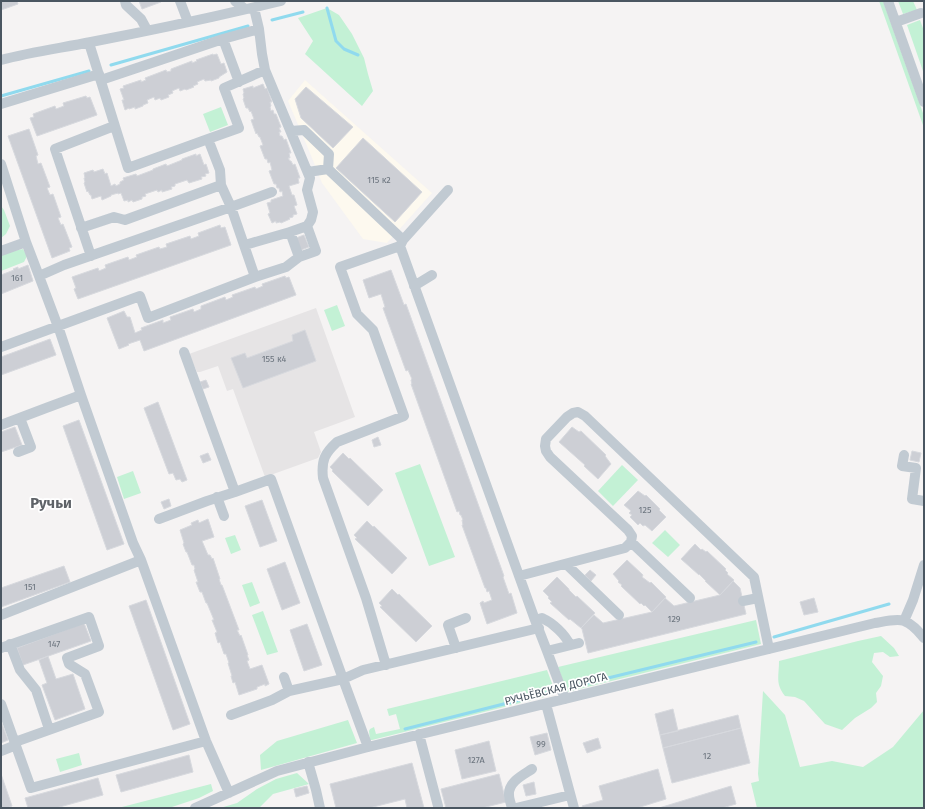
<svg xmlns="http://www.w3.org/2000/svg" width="925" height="809" font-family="'Fira Sans',sans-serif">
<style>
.commercial{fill:#fdf9ef}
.education{fill:#e6e4e5}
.green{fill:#c3f1d5}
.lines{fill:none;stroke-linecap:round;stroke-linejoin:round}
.stream{stroke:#90daee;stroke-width:3}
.building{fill:#cdcfd5;stroke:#d7d9de}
.minor{stroke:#c1cad2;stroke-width:10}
.labels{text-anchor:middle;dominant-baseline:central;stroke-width:3.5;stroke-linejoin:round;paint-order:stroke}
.number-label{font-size:9px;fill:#6b747e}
.street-label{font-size:11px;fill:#4a5661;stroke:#fff}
.district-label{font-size:15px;font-weight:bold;fill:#5f6368;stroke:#fff}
</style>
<rect width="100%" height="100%" fill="#f5f3f3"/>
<!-- commercial -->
<path class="commercial" d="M305 80 432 193 387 243 363 239 322 183 310 153 288 101Z"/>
<!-- education -->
<path class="education" d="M316 308 355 417 314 432 321 452 318 458 265 477 233 389 227 391 218 366 200 372H197L189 354Z"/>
<!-- green -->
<path class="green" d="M879 1H883L924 116V128Z
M898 1H913L917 10 903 14Z
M327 8 339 15 352 34 364 58 368 74 373 91 362 106 305 54 313 41 298 18Z
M920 20 924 31V74L907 25Z
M221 107 228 125 210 132 203 114Z
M1 206 4 210 10 226 6 234 1 238Z
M23 249 27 256 24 262 1 271V255L13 251Z
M337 305 345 326 332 331 324 310Z
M420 464 455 557 429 566 395 473Z
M622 465 638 480 613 506 598 491Z
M133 471 141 493 124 499 117 477Z
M665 530 680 545 668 557 652 543Z
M235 535 241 550 231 554 225 538Z
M252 582 260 603 250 607 242 585Z
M263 611 278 652 267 655 252 615Z
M756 620 761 644 567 692 558 667Z
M881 636 894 648 899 656 890 657 883 652 874 653 872 662 883 676 881 686 876 693 877 702 871 708 855 718 842 730 825 724 804 701 795 697 785 696C775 683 779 677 779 661L858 641Z
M547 670 556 694 372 740H370L369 731 370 729 374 727 376 734 400 729 396 714 389 716 387 709Z
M763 691 785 715 800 767 832 761 863 767 893 747 924 710V808H757L751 783 759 781 758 774Z
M348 720 357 743 261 770 260 755 277 741Z
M79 753 82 765 60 772 56 759Z
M297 773 309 784 273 794 259 808H220L237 803 257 789 276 779Z
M211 784 213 791 199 798 169 808H118Z"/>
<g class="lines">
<!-- stream -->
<path class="stream" d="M327 8 336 41 344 49 358 55
M272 20 303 12
M111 65 248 26
M1 96 89 71
M774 637 889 604
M571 687 756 642
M405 729 547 693"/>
</g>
<!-- building -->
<path class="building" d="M1 1H17L18 4 1 10Z
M139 1H161V2L142 9Z
M213 54V55L217 54 221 64 224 63 227 72 219 77V78L211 81V80L205 81 204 79 197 82 198 84 193 86 194 87 186 90 185 89 180 91 179 88 172 91 173 93 168 95 169 97 161 100 160 98 155 100 154 97 147 100 148 103 143 105V106L135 109V107L129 109V108L125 110 122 100H124L120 89 124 88 123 86 141 80V82L146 80 145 78 166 70 167 72 171 71V69L192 61V63L197 61 196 60Z
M263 84 265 89 267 88 272 102H270L271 106 270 107 271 111 273 110 274 114H276L281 127 279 128 281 132H279L280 136H282L284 140 286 139 291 153H289L290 158H288L290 161H291L293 165 295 164 300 178H298L299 183 289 186 292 195H294L297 205 294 206 297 214 293 215V217L289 218 290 219 281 223 280 222 276 223V221L272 223 268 214 270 213 267 203 271 202V200L283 196 282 191 280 192 279 188H277L276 184H274L269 171 272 170 270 162 268 163 267 159H265L260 146 263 145 260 137H259L257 133 256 134 251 120 254 119 251 111 250 112 248 108H246L243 99 244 98 243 94 244 93 243 89 253 86V88Z
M306 87 353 127 333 148 301 118 295 99Z
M86 96 87 98 90 97 97 115 37 136 30 118 34 117 33 114 55 106 56 109 64 106 63 103Z
M29 129 38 155 36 156 38 164 41 163 50 187 47 188 50 195 53 194 61 217 58 218 61 225 63 224 72 247 69 248 70 251 52 258 8 136Z
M363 138 422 192 395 222 336 168Z
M196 154V156L200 154 204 165 206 164 209 173 205 174 206 176 201 177 202 179 189 183 187 180 175 184V186L171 187 172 189 162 192V190L158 192 157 190 145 194 146 196 142 197V199L133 202 132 200 128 202V200L124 201 121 193 118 194V193L111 195V196L102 200 101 196 92 199 91 195H90L88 191 87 192 84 183 85 182 84 178H85L84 173 93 170 94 172 103 169 105 174 107 173 111 186 115 184 116 186 120 184V182L124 180 123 178 136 174 137 176 153 170V169L166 164 167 166 182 160V159Z
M220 225 221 228 225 227 231 245 78 299 74 289 76 288 72 277 98 268 99 271 106 268 105 265 128 257 129 260 137 257 136 255 159 247 160 249 167 247 166 244 190 236 191 239 199 236 198 233Z
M304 235 309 247 301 250 296 238Z
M28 265 33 281 1 294V275L14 270 13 269 18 267V269Z
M391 270 404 305 406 304 504 576 503 577 509 594 511 593 517 613 487 624 480 603 483 601 484 603 492 600 489 591 487 592 486 588H485L462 525H463L462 520H463L461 515H460L459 511 457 512 411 384H412L411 380 412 379 408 370 406 371 383 308 385 307 381 294 369 298 363 280Z
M285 276 286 278 289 277 296 295 144 351 140 340 128 344 129 345 119 349 107 318 124 311 127 317H130L135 333 142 330 141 328 163 320V323L171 320 170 317 193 309 194 312 201 309V306L225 297 226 300 233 297 232 295 255 287 256 289 263 286 262 284Z
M305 330 316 361 243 388 231 358 245 353 247 358 293 341 292 335Z
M50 339 56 355 1 375V357Z
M206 380 209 387 203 389 200 382Z
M158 402 187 480 182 482 180 479 176 480 173 473 169 474 144 408Z
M79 420 124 544 107 550 63 426Z
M15 427 22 445 1 452V432Z
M572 427 579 432 581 431 606 455 605 456 611 464 598 479 584 466 585 465 559 442Z
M378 437 381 445 374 447 372 440Z
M912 451 921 453 919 462 910 460Z
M208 453 211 460 203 463 200 456Z
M343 453 349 459 350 458 383 490 368 506 332 471 333 470 330 467Z
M638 491 645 496 646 495 660 509 659 510 666 517 652 531 645 525 643 526 640 523 638 525 630 517 632 515 629 513 631 511 624 505Z
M169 499 171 506 164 509 161 502Z
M262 500 277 541 260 547 245 506Z
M208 519 214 537 202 541 208 555H210L212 559 213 558 220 579H219L221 585H222L239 630H237L240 636 241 635 248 655H247L249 660 247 661 250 669 262 665 269 684 265 686V684L257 687V689L239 695 235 682 233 683 231 676H232L228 663H229L226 654H224L220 642 218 643 215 633 217 632 212 620H214L207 603H206L202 592H200L196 582H198L194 570 195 569 194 565H192L187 552H186L183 544 184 543 180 530 192 525 191 523 198 520 199 523Z
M367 521 373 527 374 526 407 558 392 574 355 539 357 538 354 535Z
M695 544 701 550 702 549 706 552 707 551 726 569 725 570 728 573 727 574 734 580 720 595 705 581H706L699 574V575L681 559Z
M627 560 643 575 642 577 650 583 651 582 666 597 652 612 645 605 644 606 641 603 640 604 621 586 622 585 618 582 619 581 613 574Z
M285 562 300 603 282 610 267 569Z
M64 566 70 582 1 607V588Z
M590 570 596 575 591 581 585 575Z
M557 577 569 589V590L576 597 577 596 595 613 581 628 570 619 569 620 550 603 552 602 548 598 549 597 543 591Z
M733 581 740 588 746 614 588 653 582 629 581 628 594 615 603 623 652 612 665 598 674 606 720 595Z
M392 589 398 595 399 594 432 626 416 642 380 607 382 606 379 603Z
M814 598 818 612 804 615 800 602Z
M146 600 190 724 173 730 129 606Z
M84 623 91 641 23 665 17 648Z
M307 624 322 665 304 671 290 630Z
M48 656 56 679 73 674 85 709 55 720 42 685 47 683 39 660Z
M673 709 678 731 660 735 655 714Z
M738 715 741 728 663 748 660 735Z
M1 721 8 740 1 743Z
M741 728 750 763 672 783 663 748Z
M547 733 551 750 535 755 530 737Z
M598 738 601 748 587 753 583 743Z
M489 741 496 771 462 779 455 750Z
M189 755 193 772 121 792 116 775Z
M412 763 424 808H407L405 799 369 808H336L330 784Z
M658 769 666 799 637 808H583L582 806 603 800 599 786Z
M1 774 12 806 7 808H1Z
M499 774 506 802 482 808H446L441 789Z
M98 778 103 795 56 808H28L25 798Z
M534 782 536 794 526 796 523 785Z
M307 786 309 793 296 797 294 789Z
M731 786 736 804 722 808H659Z"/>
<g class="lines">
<!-- minor -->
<path class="minor" d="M125 1 126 5 141 19 147 30
M180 1 188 22
M235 1 245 9
M888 1 924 102
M896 22 921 13
M223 39 239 82
M89 43 128 168 208 139 220 170 221 185 231 207 272 192
M1 60C30 52 61 48 91 42 154 30 218 16 281 1
M101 80 223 39 259 29
M1 104 99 74
M291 131 304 130 329 154 328 169
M208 139 239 128 224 88 265 70
M1 164 26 242 39 276 60 332 81 395 133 543 141 560 206 741 229 793
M308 172 328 169 403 240
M81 228 114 217 125 220 221 185
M245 245 290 232 307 226 311 220 313 212 307 190 310 178 265 70 262 54 259 29 254 8
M400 246 535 620 547 651 565 699
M1 251 26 242
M91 256 55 149 114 126
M299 257 316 251 307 226
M39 276 64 265 231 207 255 277
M414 286 432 275
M1 347 140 296 148 318 255 277 286 267 299 257 290 232
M1 425 46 408 81 395
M18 452 31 447 20 418
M904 455 902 466 916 468 912 499 924 501
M235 492 271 479 343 679 363 670 539 628
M217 497 224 516
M159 519 207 501 235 492 184 352
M631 542 690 598
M566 564 619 615
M519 576 625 548 631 542 632 536 628 530 550 457 546 451 545 446 546 439 567 417 573 413 578 412 585 416 754 577 769 649
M743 601 758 598
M1 615 141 560
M535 620 542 618C553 623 565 634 570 645
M904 621 913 600 924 565
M10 644 20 670 36 690 49 729
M1 648 89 617 99 646 67 658 69 664 85 674 99 712 15 742
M456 648 448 625 466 618
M547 651 579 643
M386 665 366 598 323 478C321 460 325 453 337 442L404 416 373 330 357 314 340 267 400 246 403 240 448 190
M284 677 289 691
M1 704 31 788 206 741
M546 704 574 808
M231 715 272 700 289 691 343 679 368 747
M419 734 438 806
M1 751 16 745
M308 762 316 790 320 808
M195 808 277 771 368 747 875 623C882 622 897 618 904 621 913 624 919 632 924 638
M512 808C511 804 509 799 509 795 508 782 523 775 532 769
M516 808 570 795"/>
</g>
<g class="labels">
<!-- number labels -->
<g class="number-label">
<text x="379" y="180">115 к2</text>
<text x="17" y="278">161</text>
<text x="274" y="359">155 к4</text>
<text x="645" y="510">125</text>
<text x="30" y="587">151</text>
<text x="674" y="619">129</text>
<text x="54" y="644">147</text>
<text x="541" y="744">99</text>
<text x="707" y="756">12</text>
<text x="476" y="760">127А</text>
</g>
<!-- street labels -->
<g class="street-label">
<text transform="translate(556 689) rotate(-14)">РУЧЬЁВСКАЯ ДОРОГА</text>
</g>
<!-- district labels -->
<g class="district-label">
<text x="51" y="503">Ручьи</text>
</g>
</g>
<!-- border -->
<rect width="925" height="809" fill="none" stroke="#4a5661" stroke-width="4"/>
</svg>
